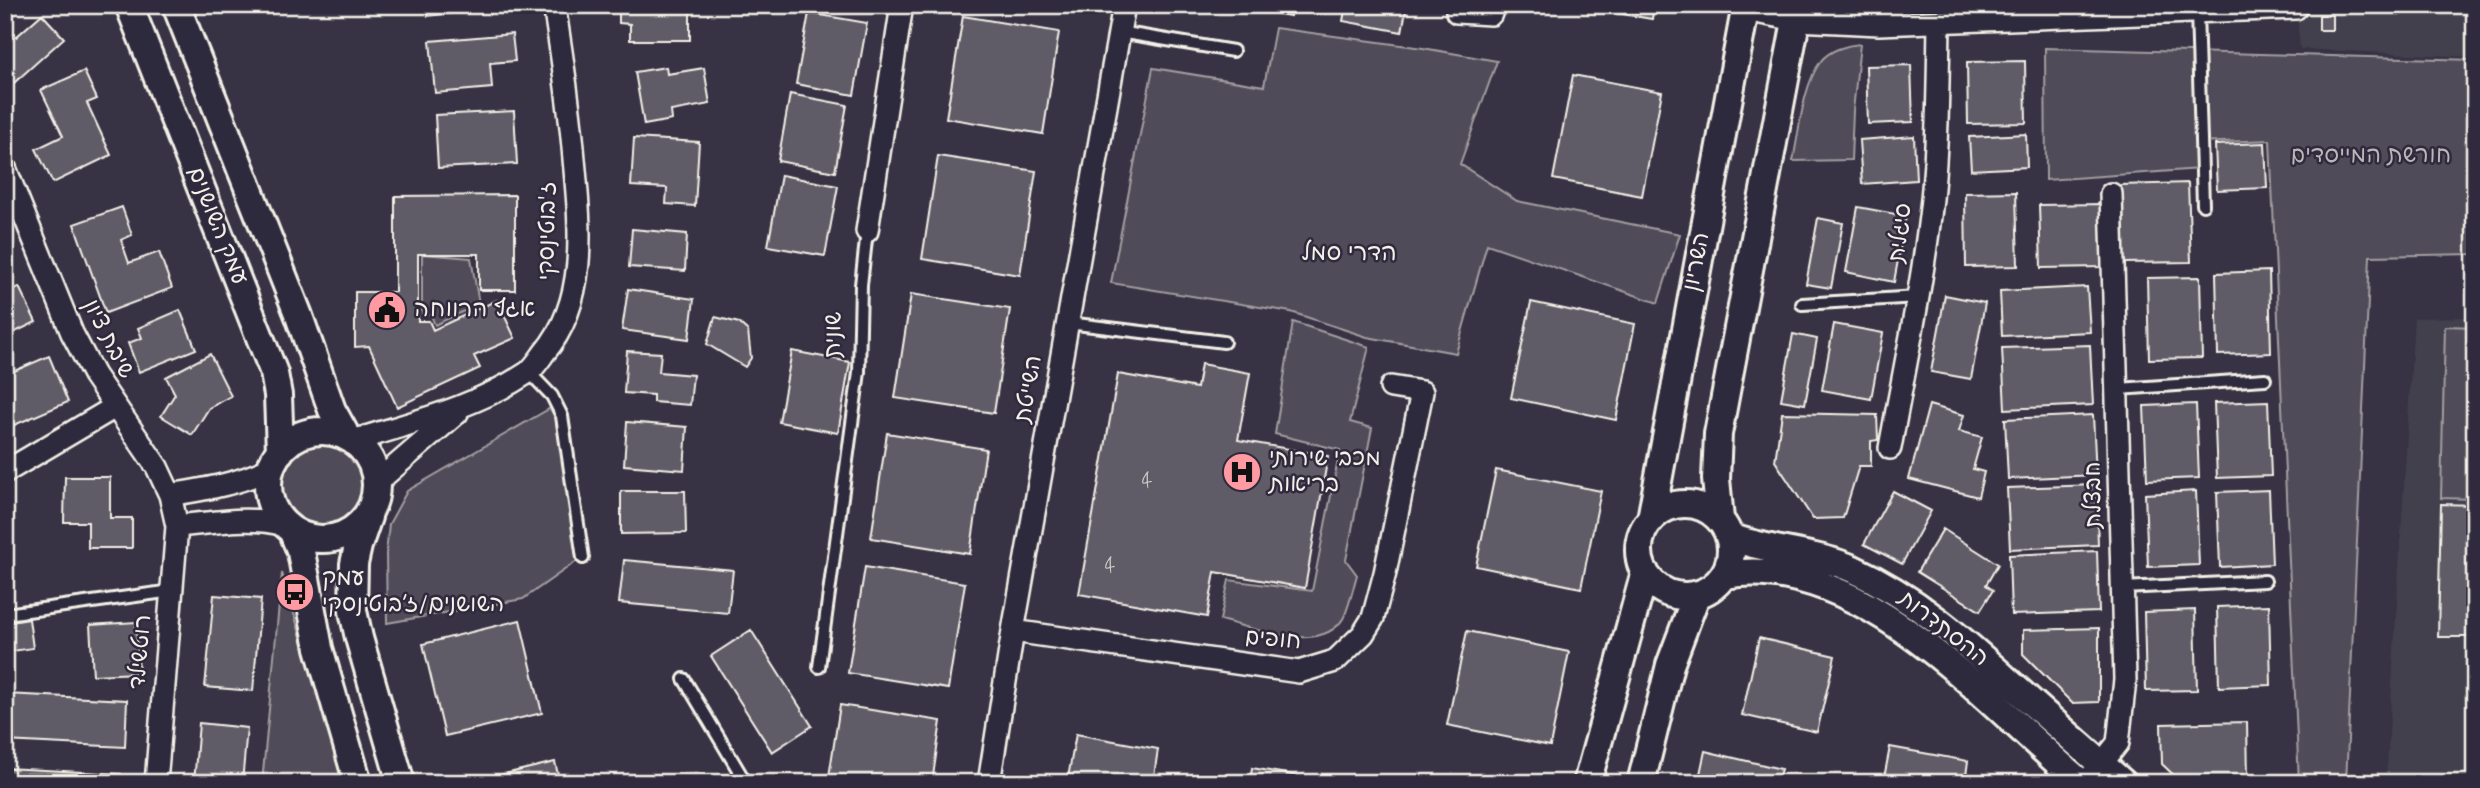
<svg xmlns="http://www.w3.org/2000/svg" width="2480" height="788" font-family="Mynerve,'Playpen Sans Hebrew',sans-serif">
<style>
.built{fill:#433f4e}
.green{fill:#504b59;stroke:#a29ea0;stroke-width:2}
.building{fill:#5f5c67;stroke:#f4f1e8;stroke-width:2}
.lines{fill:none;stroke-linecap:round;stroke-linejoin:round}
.service-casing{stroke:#f4f1e8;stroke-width:16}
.minor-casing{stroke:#f4f1e8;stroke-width:26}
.tertiary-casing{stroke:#f4f1e8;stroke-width:32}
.service{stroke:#2f2a3d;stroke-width:10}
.minor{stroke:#2f2a3d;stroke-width:21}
.tertiary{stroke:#2f2a3d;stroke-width:26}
.labels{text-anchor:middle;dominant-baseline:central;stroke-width:5;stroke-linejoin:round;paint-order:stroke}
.number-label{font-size:19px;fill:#cfccc8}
.park-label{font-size:23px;fill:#bbb7b6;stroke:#2f2a3d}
.street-label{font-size:23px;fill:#f4f1e8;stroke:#2f2a3d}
.poi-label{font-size:23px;fill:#f4f1e8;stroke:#2f2a3d;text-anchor:start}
.neighbourhood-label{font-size:24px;fill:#f4f1e8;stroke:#2f2a3d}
</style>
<rect width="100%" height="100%" fill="#373244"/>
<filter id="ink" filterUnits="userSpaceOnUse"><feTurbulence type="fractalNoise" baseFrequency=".0143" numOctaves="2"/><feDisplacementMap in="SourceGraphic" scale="14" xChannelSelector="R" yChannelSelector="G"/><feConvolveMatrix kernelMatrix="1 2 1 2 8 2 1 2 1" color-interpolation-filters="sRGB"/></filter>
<g filter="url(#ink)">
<!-- built -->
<path class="built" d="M2296 5H2475V57L2300 49Z
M2475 317V783H2386L2414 318Z"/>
<!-- green -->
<path class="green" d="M1275 28 1423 48 1497 61 1460 164 1517 201 1680 234 1658 303 1487 244 1456 353 1367 337 1291 312 1111 283 1153 68 1264 86Z
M1860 44 1853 111 1851 160 1793 161C1799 132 1803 84 1821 61 1829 50 1847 45 1860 44Z
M2045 48 2475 60V254L2370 256 2346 783H2299L2270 140 2198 143 2200 169 2046 180Z
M422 254 471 258 479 304 435 325 431 315 422 314Z
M1293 322 1369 347 1350 422 1372 428 1346 560 1357 575C1353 588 1350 604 1344 617 1323 656 1253 628 1220 620L1229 580 1312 591 1340 450 1275 434Z
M2445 326 2475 327V499L2441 498Z
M554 406 563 441 577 561 523 599 387 623 386 554 389 524 407 491Z
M280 485a43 43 0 1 1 86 0a43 43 0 1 1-86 0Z
M282 573 344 783H262Z"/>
<!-- building -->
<path class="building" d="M427 5H497L498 8 428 16Z
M619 5H690V40H630V24L619 23Z
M1234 5H1292L1290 16Z
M1346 5H1407L1402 32 1343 21Z
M1570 5H1654L1652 19Z
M809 13 867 23 854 95 796 84Z
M42 14 64 38 5 91V25L16 37Z
M2319 15H2332V30H2319Z
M963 16 1059 32 1043 134 946 118Z
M512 34 515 61 490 63 492 88 435 93 430 41Z
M2025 61 2026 123 1968 124 1967 62Z
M1911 65 1913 122 1868 124 1866 66Z
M666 67 667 74 704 68 710 104 671 111 672 120 644 125 635 72Z
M84 71 97 99 87 103 111 155 53 183 36 149 63 136 41 90Z
M1573 75 1662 92 1642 196 1553 179Z
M790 94 847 105 835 172 778 161Z
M514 111 517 164 438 168 435 115Z
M2026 134 2027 167 1971 170 1969 137Z
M1914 136 1916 180 1862 184 1859 140Z
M634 138 699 142 695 206 666 204 667 188 631 186Z
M2265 143 2267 188 2217 190 2215 145Z
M938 156 1036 171 1020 275 922 259Z
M781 175 838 186 825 256 768 246Z
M2188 183 2191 262 2124 263 2121 185Z
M2016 192 2018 266 1966 267 1965 193Z
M515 195V290H479V254H418V321H429L433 330 497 300 515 338 474 356 480 368 397 407 369 346 355 347V292H395V196Z
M2102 204 2103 267 2041 268 2039 205Z
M122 207 132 235 121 240 129 263 159 252 172 288 106 313 74 224Z
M1858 207 1906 216 1894 282 1846 272Z
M1818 218 1843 223 1831 288 1806 284Z
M632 229 687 234 685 271 629 267Z
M2269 271 2271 353 2218 355 2216 273Z
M2200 277 2202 358 2149 359 2147 278Z
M19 287 36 322 5 337V293Z
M2087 287 2090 332 2002 336 2000 291Z
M628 289 694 299 689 339 622 330Z
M911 294 1010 309 994 413 895 398Z
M1945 295 1985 303 1971 379 1931 372Z
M1531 302 1635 324 1616 420 1511 398Z
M180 310 196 349 139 372 128 343 142 338 138 328Z
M715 317 739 323 748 331 751 358 745 367 707 344Z
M1834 324 1883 333 1871 399 1822 390Z
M1793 334 1817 339 1805 404 1781 400Z
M2090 345 2093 405 2005 409 2002 348Z
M627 351 661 353 659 372 693 375 690 405 653 402V395L624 393Z
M792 351 850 362 838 433 779 422Z
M210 354 231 396 209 408 192 435 161 416 175 394 166 377Z
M49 356 68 402 5 429V375Z
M1201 364 1250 373 1238 440 1328 456 1305 588 1215 572 1207 617 1079 594 1118 374 1197 388Z
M2268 401 2271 476 2217 478 2214 403Z
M2196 404 2199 478 2147 480 2144 406Z
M1929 405 1964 415 1959 431 1982 437 1973 469 1984 472 1978 497 1909 479Z
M1782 413 1877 415 1878 440 1871 441V466H1859L1843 518 1813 519 1775 461Z
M2093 415 2096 475 2008 479 2005 419Z
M627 422 687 427 684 470 624 465Z
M887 433 986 449 970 554 871 538Z
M1496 470 1601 491 1581 588 1476 566Z
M65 477H110V518H132V548H88V522H64Z
M2096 485 2098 545 2010 549 2007 488Z
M2269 490 2272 564 2220 567 2217 492Z
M621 491H685L686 533 621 534Z
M1893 491 1931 511 1902 564 1864 544Z
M2196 491 2199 565 2148 567 2145 494Z
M2441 504 2475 505V637H2438Z
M1943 529 1998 564 1986 585 1993 590 1980 611 1917 572Z
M2097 551 2099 612 2011 615 2009 555Z
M624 560 733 570 728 613 619 603Z
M865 567 965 583 948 689 848 673Z
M214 595 261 599 253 691 205 687Z
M2269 605 2271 685 2219 687 2217 607Z
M2195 610 2197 690 2146 691 2144 612Z
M29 619 33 648 5 652V623Z
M520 620 542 713 445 736 423 644Z
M136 622 139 673 93 675 90 625Z
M2099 628V702L2072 703 2023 654V630Z
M751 630 812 726 772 752 711 656Z
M1467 631 1569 652 1550 746 1447 725Z
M1759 638 1835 656 1817 732 1742 715Z
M5 694 127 700 125 747 5 741Z
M840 705 941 721 932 783H828Z
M2469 715H2475V782H2470Z
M2247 722 2248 779 2263 783H2182L2162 764 2161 724Z
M199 723 247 728 242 783H194Z
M1076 734 1158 749 1153 783H1067Z
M1890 747 1968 761 1965 783H1883Z
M1705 751 1781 769 1777 783H1698Z
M555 762 560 783H467Z
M5 768 121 774V783H5Z
M1252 768 1334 782V783H1250Z"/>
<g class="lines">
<!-- service casing -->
<g class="service-casing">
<path id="service" d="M2197 11 2203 205
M1119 32 1233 51
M1802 304 1918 297
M1068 323 1224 342
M529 372 552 396 562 416 583 558
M2118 389 2265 379
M2123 588 2265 581
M6 614 172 591
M819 667 859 372 861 285 867 231
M684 679 746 783"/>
</g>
<!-- minor casing -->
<g class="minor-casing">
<path id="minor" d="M1745 10 1797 20 1879 24 2296 8
M1457 12 1491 14 1493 5
M5 168 72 333 94 375 157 467 170 495 177 526 156 783
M867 231 902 5
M353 441C413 422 474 408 527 373 534 368 539 360 544 353 589 300 580 224 574 159 570 107 562 56 554 5
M1890 448C1905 365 1923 283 1932 199 1938 140 1938 81 1939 22
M5 472 115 407
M377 482 457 413
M170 495C206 489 238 484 271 468
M177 526C214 523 250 515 285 525
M1013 631 1299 672 1335 661 1363 634 1373 618 1385 573 1422 392 1391 387
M989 783 1013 631 1124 5
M2086 783 2118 743 2125 680 2111 194"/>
</g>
<!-- tertiary casing -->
<g class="tertiary-casing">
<path id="tertiary" d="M129 5 274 373 278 395 280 452
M176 5 299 316 332 410 347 437
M268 485a54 54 0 1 1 108 0a54 54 0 1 1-108 0Z
M1639 550a46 46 0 1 1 92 0a46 46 0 1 1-92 0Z
M368 517 358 546 354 564 353 611 359 638 401 783
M1651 519 1746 5
M1720 519 1716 479 1718 434 1799 5
M292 530 301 552 319 648 358 783
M1730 537C1770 552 1814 552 1853 569 1914 597 1962 639 2011 684 2048 717 2085 750 2123 783
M1725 575C1860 551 1988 704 2081 783
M1587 783 1645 572
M1641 783 1670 665 1696 596"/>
</g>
<!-- service -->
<use href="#service" class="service"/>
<!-- minor -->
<use href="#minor" class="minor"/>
<!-- tertiary -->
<use href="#tertiary" class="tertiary"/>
</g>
</g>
<!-- icons -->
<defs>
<g id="civic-disc" transform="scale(2.0125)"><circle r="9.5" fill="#ff9aa2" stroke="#2f2a3d"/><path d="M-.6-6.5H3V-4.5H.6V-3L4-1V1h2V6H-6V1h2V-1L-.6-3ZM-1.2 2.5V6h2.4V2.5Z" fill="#111"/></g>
<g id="hospital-disc" transform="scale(2.0125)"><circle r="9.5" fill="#ff9aa2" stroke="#2f2a3d"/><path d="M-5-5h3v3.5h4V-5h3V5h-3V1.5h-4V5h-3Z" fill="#111"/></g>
<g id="bus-disc" transform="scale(2.0125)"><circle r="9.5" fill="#ff9aa2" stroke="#2f2a3d"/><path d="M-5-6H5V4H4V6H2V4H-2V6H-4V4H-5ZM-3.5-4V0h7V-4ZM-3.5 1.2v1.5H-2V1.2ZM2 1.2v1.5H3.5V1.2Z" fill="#111"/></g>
</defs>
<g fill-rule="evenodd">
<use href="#civic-disc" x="387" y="310"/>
<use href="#hospital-disc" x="1242" y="472"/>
<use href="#bus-disc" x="295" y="592"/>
</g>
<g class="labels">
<!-- number labels -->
<g class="number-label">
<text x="1147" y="481">4</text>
<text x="1110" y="566">4</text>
</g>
<!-- park labels -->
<g class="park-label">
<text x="2371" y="156">חורשת המייסדים</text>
</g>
<!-- street labels -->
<g class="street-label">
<text transform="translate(217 226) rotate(68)">עמק השושנים</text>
<text transform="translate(548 231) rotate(-89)">ז'בוטינסקי</text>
<text transform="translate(1901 233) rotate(-83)">סיגלית</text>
<text transform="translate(1697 262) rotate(-79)">השריון</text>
<text transform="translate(834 335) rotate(-89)">שונית</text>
<text transform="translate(108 339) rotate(63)">שיבת ציון</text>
<text transform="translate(1029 389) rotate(-80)">השייטת</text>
<text transform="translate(2094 495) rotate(-91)">חבצלת</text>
<text transform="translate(1943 629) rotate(38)">ההסתדרות</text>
<text transform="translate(1273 640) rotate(5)">חופים</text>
<text transform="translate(141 652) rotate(-85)">רוטשילד</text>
</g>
<!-- poi labels -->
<g class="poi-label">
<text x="414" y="310">אגף הרווחה</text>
<text x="1269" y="459">מכבי שירותי<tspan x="1269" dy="26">בריאות</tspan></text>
<text x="322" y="579">עמק<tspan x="322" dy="26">השושנים/ז׳בוטינסקי</tspan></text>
</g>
<!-- neighbourhood labels -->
<g class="neighbourhood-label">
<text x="1349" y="253">הדרי סמל</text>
</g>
</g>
<!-- margin -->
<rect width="2480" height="788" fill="none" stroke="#2f2a3d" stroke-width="28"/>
<rect x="14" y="14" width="2452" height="760" fill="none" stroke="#f4f1e8" stroke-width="2.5" filter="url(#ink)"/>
</svg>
